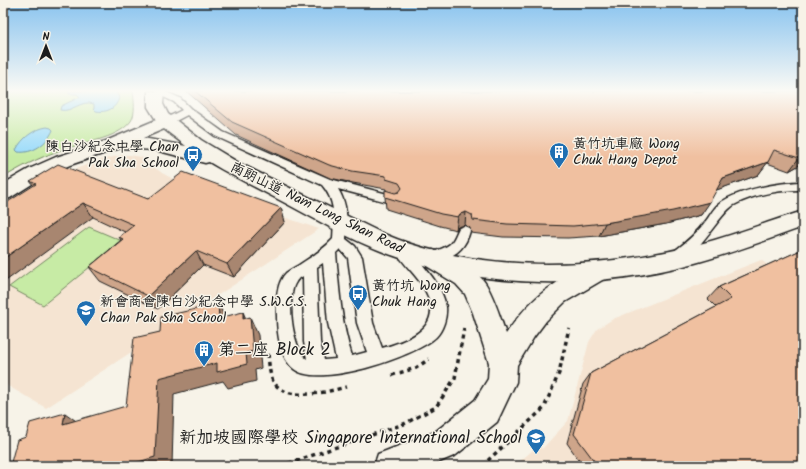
<svg xmlns="http://www.w3.org/2000/svg" width="806" height="469" font-family="Kalam,'LXGW WenKai TC',sans-serif">
<style>
.built{fill:#f5e4d2}
.green{fill:#c7eba5;stroke:#728460}
.water{fill:#98dafa;stroke:#668ea1}
.lines{fill:none;stroke-linecap:round;stroke-linejoin:round}
.service-casing{stroke:#1c1c1c;stroke-width:3}
.minor-casing{stroke:#1c1c1c;stroke-width:3}
.tertiary-casing{stroke:#1c1c1c;stroke-width:3}
.path{stroke:#1c1c1c;stroke-width:3.5;stroke-dasharray:4 4;stroke-linecap:butt}
.service{fill:#f7f3e8;fill-rule:evenodd}
.minor{fill:#f7f3e8;fill-rule:evenodd}
.tertiary{fill:#f7f3e8;fill-rule:evenodd}
.wall{fill:#cea58a;stroke:#1c1c1c}
.shaded-wall{fill:#a88670;stroke:#1c1c1c}
.building{fill:#f0c0a0;stroke:#1c1c1c}
.labels{text-anchor:middle;dominant-baseline:central;stroke-width:3;stroke-linejoin:round;paint-order:stroke}
.poi-label{font-size:14px;fill:#1c1c1c;stroke:#f7f3e8;text-anchor:start}
.street-label{font-size:14px;fill:#1c1c1c;stroke:#f7f3e8}
.near-poi-label{font-size:17px;fill:#1c1c1c;stroke:#f7f3e8;text-anchor:start}
</style>
<rect width="100%" height="100%" fill="#f7f3e8"/>
<filter id="ink" filterUnits="userSpaceOnUse"><feTurbulence type="fractalNoise" baseFrequency=".025" numOctaves="2"/><feDisplacementMap in="SourceGraphic" scale="8" xChannelSelector="R" yChannelSelector="G"/><feConvolveMatrix kernelMatrix="1 2 1 2 8 2 1 2 1" color-interpolation-filters="sRGB"/></filter>
<g filter="url(#ink)">
<!-- built -->
<path class="built" d="M123 155H130L141 157 162 173 175 180 319 229 46 408 3 383V211L54 177 100 160Z
M761 260 803 292V466H514L539 445 542 449 568 421 589 342 597 329 613 319Z"/>
<!-- green -->
<path class="green" d="M3 91H133C134 100 136 113 131 121 117 140 79 143 58 151 39 158 20 167 3 178Z
M89 227 122 241 43 305 9 287Z"/>
<!-- water -->
<path class="water" d="M68 91H116L119 98C116 109 106 113 96 111L94 109V104C81 99 72 113 60 110L61 106 80 97 77 94H69Z
M47 127 51 128 53 130C47 144 32 154 18 152L16 150C22 138 34 129 47 127Z"/>
<g class="lines">
<!-- service casing -->
<g class="service-casing">
<path id="service" d="M151 91H164L180 98 191 109 223 132 330 179 399 197 401 200 399 203 395 204 338 189C348 205 347 221 346 239L355 246 362 257 373 323 382 348C418 338 448 322 420 282 412 271 402 262 395 250L397 246 402 245 407 246C421 264 442 283 446 307 447 317 443 330 436 337 415 357 318 389 294 369 280 358 277 333 277 316 276 303 276 283 286 273 290 270 295 267 299 265 311 257 323 250 333 239 334 219 336 201 322 185L215 136 187 115 170 124H162L161 122 162 120 182 110 174 102ZM340 249 348 258 357 323 367 352 352 356C341 323 339 288 336 253ZM323 263 328 323 336 359 324 360 320 342 317 267ZM303 276 304 342 307 359C292 350 286 296 296 282 297 279 301 278 303 276Z
M803 182V190C780 190 754 194 734 205 718 214 693 267 672 261L670 257 672 253C684 244 696 234 705 222 710 216 713 209 718 205 734 190 781 182 803 182Z
M464 226 469 228 470 231C466 246 458 254 443 260 438 263 434 265 428 263L426 259C430 251 443 250 450 244 455 239 456 233 459 228Z"/>
</g>
<!-- minor casing -->
<g class="minor-casing">
<path id="minor" d="M433 250C450 256 471 266 483 280 492 291 501 319 506 334 526 304 544 288 576 272 587 266 591 261 604 265L608 272 604 279 565 302 546 321 534 337 517 365 516 382 497 422 456 455 430 466H374L378 454 435 432 475 400 488 379 489 363 473 313 465 294 456 284 425 265 421 259 425 253Z"/>
</g>
<!-- tertiary casing -->
<g class="tertiary-casing">
<path id="tertiary" d="M148 91H164L163 104 168 114 201 140 239 163 384 234C478 274 598 270 696 245 732 236 767 222 803 211V227C767 240 732 253 695 263 594 290 485 290 386 253 351 240 319 221 287 204 261 190 234 177 209 162L205 163 155 150 120 148 70 165 43 177 10 198 3 200V184L29 169 56 157 106 141 156 120 148 107ZM164 129 186 146 143 138Z"/>
</g>
<!-- path -->
<path class="path" d="M268 354C269 362 269 371 272 379 283 404 326 392 346 387
M392 375 416 368 429 359
M281 466 404 424 436 407 455 378 464 328
M482 466 544 408 559 373 569 328"/>
<!-- service -->
<use href="#service" class="service"/>
<!-- minor -->
<use href="#minor" class="minor"/>
<!-- tertiary -->
<use href="#tertiary" class="tertiary"/>
</g>
<!-- wall -->
<path class="wall" d="M186 91H803V163L789 171 767 163 758 175 716 190 701 215 666 224 599 236 568 238 503 237 471 233 470 228 465 225 458 227 456 230 440 226 386 209 385 197 386 189 353 183 330 178 236 135Z
M30 181 148 199 281 208 285 222 234 277 203 265 158 309 100 281 89 267 121 240 119 237 125 232 93 217 33 185Z
M803 248V466H583L567 443 583 384 591 373 716 307 708 299 719 287 801 250Z"/>
<!-- shaded-wall -->
<path class="shaded-wall" d="M803 156V163L789 171 799 158Z
M768 162 758 175 714 191 723 178Z
M710 202 701 215 666 224 599 236 605 223Z
M83 203 93 217 3 283V259Z
M281 208 285 222 234 277 227 264Z
M466 212 465 225 458 227 456 230 458 217 460 214Z
M196 251 203 265 158 309 148 296Z
M218 304 228 322 219 318Z
M243 312 251 330 250 317 258 335 261 368 255 370 256 381 228 388 223 381 174 394 172 466H125L159 378 243 319Z
M65 413 86 428 63 424Z"/>
<!-- building -->
<path class="building" d="M195 91H803V156L799 158 774 150 768 162 723 178 710 202 673 211 605 223 573 226 507 224 473 220 472 215 466 212 460 214 458 217 441 214 385 197V190L395 193 399 192 402 188 399 183 386 179V176L352 171 329 165 232 122Z
M58 164 148 199 183 172 281 208 227 264 196 251 148 296 89 267 123 239 119 237 134 225 83 203 3 259V205L36 184 30 181Z
M803 249V466H598L574 434 591 373 731 299 719 287Z
M218 304 219 318 243 312V319L250 317 253 351 246 353 247 364 217 372V363L159 378 155 457 125 466H10L17 440 26 437 30 423 65 413 63 424 126 406 134 338 160 332 161 317Z"/>
</g>
<!-- sky -->
<linearGradient id="sky" x2="0" y2="1"><stop stop-color="#88c3ef"/><stop offset="0.58" stop-color="#fbfaf5"/><stop offset="1" stop-color="#fbfaf5" stop-opacity="0"/></linearGradient>
<rect width="806" height="157" fill="url(#sky)"/>
<!-- icons -->
<defs>
<g id="building-pin" transform="scale(1)"><path d="M0 17L-7.5 6A9.5 9.5 0 1 1 7.5 6Z" fill="#1f6fb2" stroke="#f7f3e8"/><path d="M-4-6H4V6H1V3H-1V6H-4ZM-2.5-4.3h1.7v1.8h-1.7ZM.8-4.3h1.7v1.8H.8ZM-2.5-1h1.7V.8h-1.7ZM.8-1h1.7V.8H.8Z" fill="#fff"/></g>
<g id="bus-pin" transform="scale(1)"><path d="M0 17L-7.5 6A9.5 9.5 0 1 1 7.5 6Z" fill="#1f6fb2" stroke="#f7f3e8"/><path d="M-5-6H5V4H4V6H2V4H-2V6H-4V4H-5ZM-3.5-4V0h7V-4ZM-3.5 1.2v1.5H-2V1.2ZM2 1.2v1.5H3.5V1.2Z" fill="#fff"/></g>
<g id="school-pin" transform="scale(1)"><path d="M0 17L-7.5 6A9.5 9.5 0 1 1 7.5 6Z" fill="#1f6fb2" stroke="#f7f3e8"/><path d="M0-5L7-2L0 1L-7-2ZM-4 1L0 2.5L4 1V4Q0 6-4 4Z" fill="#fff"/></g>
</defs>
<g fill-rule="evenodd">
<use href="#building-pin" x="559" y="152"/>
<use href="#bus-pin" x="193" y="155"/>
<use href="#bus-pin" x="358" y="294"/>
<use href="#school-pin" x="86" y="310"/>
<use href="#building-pin" x="204" y="350"/>
<use href="#school-pin" x="536" y="438"/>
</g>
<g class="labels">
<!-- poi labels -->
<g class="poi-label">
<text x="573" y="144">黃竹坑車廠 Wong<tspan x="573" dy="16">Chuk Hang Depot</tspan></text>
<text x="179" y="147" text-anchor="end">陳白沙紀念中學 Chan<tspan x="179" dy="16">Pak Sha School</tspan></text>
<text x="372" y="286">黃竹坑 Wong<tspan x="372" dy="16">Chuk Hang</tspan></text>
<text x="100" y="302">新會商會陳白沙紀念中學 S.W.C.S.<tspan x="100" dy="16">Chan Pak Sha School</tspan></text>
</g>
<!-- street labels -->
<g class="street-label">
<text transform="translate(317 208) rotate(26)">南朗山道 Nam Long Shan Road</text>
</g>
<!-- near-poi labels -->
<g class="near-poi-label">
<text x="218" y="350">第二座 Block 2</text>
<text x="522" y="438" text-anchor="end">新加坡國際學校 Singapore International School</text>
</g>
</g>
<!-- margin -->
<rect width="806" height="469" fill="none" stroke="#f7f3e8" stroke-width="16"/>
<rect x="8" y="8" width="790" height="453" fill="none" stroke="#1c1c1c" stroke-width="1.5" filter="url(#ink)"/>
<!-- north arrow -->
<g transform="translate(46 46)" stroke="#f7f3e8" stroke-width="3" paint-order="stroke">
<path d="M0-3L7 15L0 10L-7 15Z" fill="#1c1c1c"/>
<text y="-6" font-size="11" font-weight="bold" text-anchor="middle" fill="#1c1c1c">N</text>
</g>
</svg>
